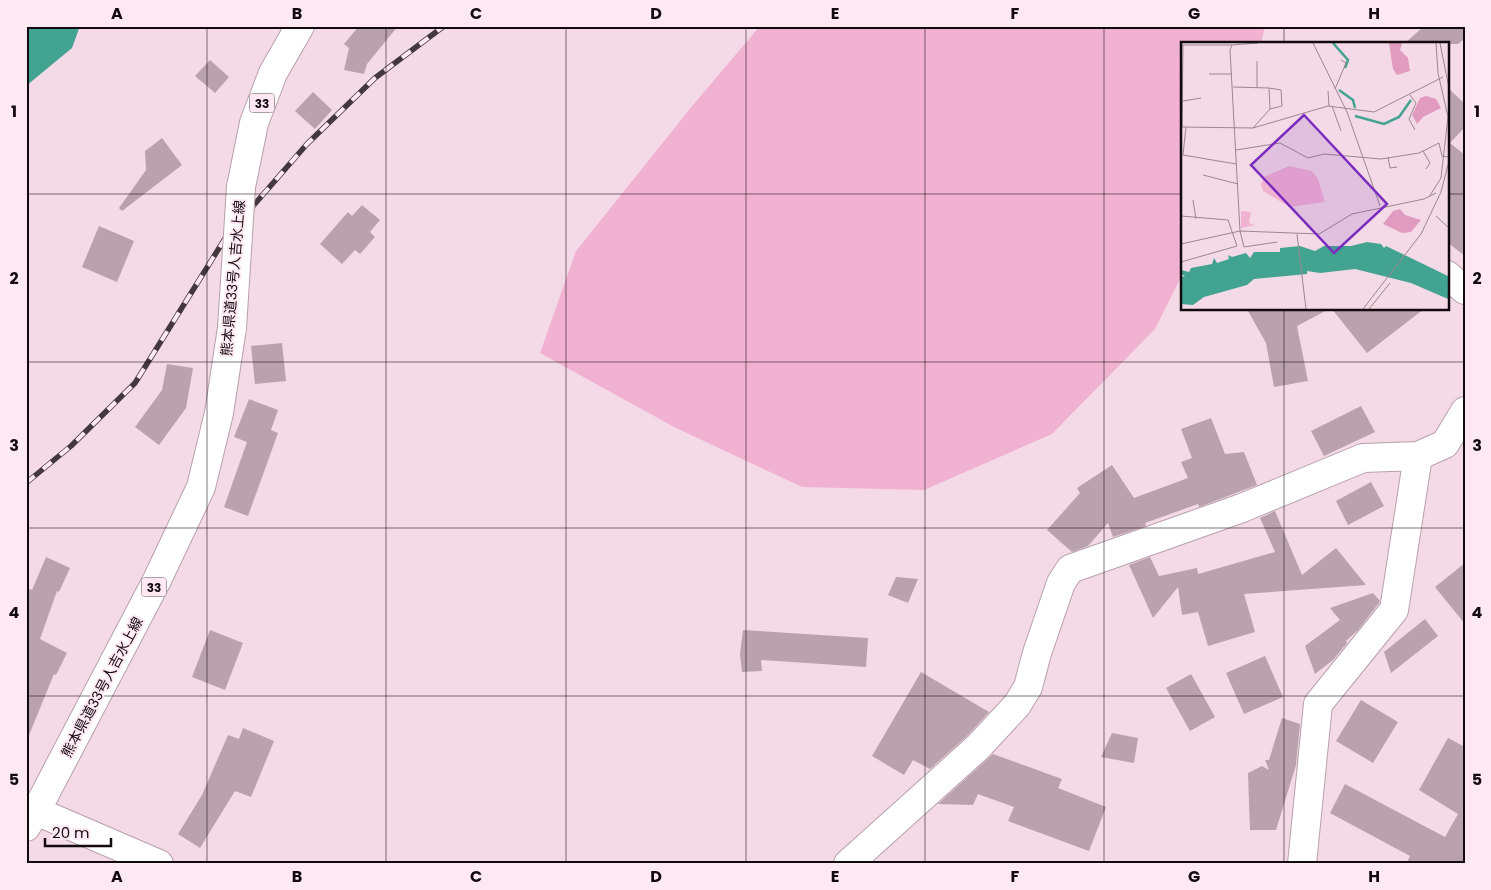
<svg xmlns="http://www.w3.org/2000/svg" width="1491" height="890" font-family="Poppins,'Noto Sans JP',sans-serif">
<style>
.green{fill:#f1b2d2}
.water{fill:#43a391}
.building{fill:#b9a1ad}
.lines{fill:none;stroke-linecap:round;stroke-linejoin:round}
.minor-casing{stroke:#b8a0ac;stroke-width:30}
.major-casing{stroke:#b8a0ac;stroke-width:30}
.minor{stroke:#fff;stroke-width:28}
.major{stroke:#fff;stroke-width:28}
.rail-casing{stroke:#44383e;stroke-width:5.5}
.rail{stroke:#fee9f3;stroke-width:4;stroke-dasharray:11;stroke-linecap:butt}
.major-bridge-casing{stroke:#b8a0ac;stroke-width:30;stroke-linecap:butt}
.major-bridge{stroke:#fff;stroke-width:28}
.grid{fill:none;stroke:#120a0e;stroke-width:1;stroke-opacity:0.55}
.labels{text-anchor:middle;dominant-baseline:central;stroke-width:4;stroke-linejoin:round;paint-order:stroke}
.shield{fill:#fee9f3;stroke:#594d53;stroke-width:1}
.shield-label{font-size:12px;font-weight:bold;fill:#120a0e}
.street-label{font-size:14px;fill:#120a0e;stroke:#fee9f3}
.inset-river{fill:none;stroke:#43a391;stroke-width:2.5}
.inset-road{fill:none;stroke:#9a8790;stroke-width:1}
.view{fill:#7b2cbf;fill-opacity:0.15;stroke:#7b2cbf;stroke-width:2.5}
.inset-edge{fill:none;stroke:#120a0e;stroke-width:2.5}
.neatline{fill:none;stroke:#120a0e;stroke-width:2}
.grid-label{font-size:16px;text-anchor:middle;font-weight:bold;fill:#120a0e}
</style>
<rect width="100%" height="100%" fill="#f4dae6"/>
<!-- green -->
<path class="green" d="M760 26H1265L1261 44H1182V275L1155 329 1052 434 924 490 802 487 674 427 540 353 576 251 693 105Z"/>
<!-- water -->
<path class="water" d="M26 26H80L72 48 26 86Z"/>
<!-- building -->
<path class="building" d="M359 26H398L367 64 364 74 344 70 349 48 344 44Z
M1424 26H1465V38L1458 44H1404Z
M210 60 229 77 215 93 195 76Z
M1447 87 1465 104V127L1450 143 1465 155V256L1447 242Z
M313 92 332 110 315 129 295 111Z
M162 138 182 165 122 211 119 208 146 170 145 151Z
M362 205 380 220 370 232 375 237 360 254 355 250 342 264 320 244 348 212 352 216Z
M99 226 134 241 117 282 82 267Z
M1247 309H1329L1297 326 1308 381 1274 387 1266 343Z
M1332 309H1424L1367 353Z
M282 343 286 381 255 384 251 346Z
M167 364 193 368 186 408 159 445 135 427 162 390Z
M249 399 278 410 271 430 278 433 248 516 224 507 247 442 234 437Z
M1361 406 1375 432 1324 456 1311 431Z
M1211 418 1225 454 1244 452 1257 485 1199 507 1198 504 1145 523 1146 526 1113 537 1108 523 1088 546 1072 552 1047 530 1080 493 1077 488 1112 465 1134 498 1188 478 1181 462 1192 458 1181 429Z
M1371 482 1384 506 1348 525 1336 501Z
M1275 511 1302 575 1336 548 1366 585 1244 594 1255 632 1208 646 1198 612 1182 615 1178 587 1153 618 1129 565 1150 557 1159 576 1197 568 1198 574 1275 552 1260 518Z
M46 557 70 568 59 592 57 591 40 639 67 653 56 675 54 674 27 740 26 588 32 590Z
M1465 563V624L1435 587Z
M896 577 918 579 908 603 888 595Z
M1373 593 1380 601 1379 603 1358 630 1346 641 1347 643 1333 660 1315 674 1305 646 1340 620 1330 608Z
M1425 619 1438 636 1391 673 1384 652Z
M210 630 243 643 225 690 192 677Z
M743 630 868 638 866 667 761 660 762 671 742 672 740 654Z
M1265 656 1283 697 1244 714 1226 673Z
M921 672 989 712 967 736 930 769 913 760 904 775 872 756Z
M1191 674 1215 717 1190 731 1166 688Z
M1361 700 1398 722 1373 763 1336 741Z
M1282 718 1300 724 1296 765 1276 830H1250L1248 773 1262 766 1269 770 1265 760H1269Z
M243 728 274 741 251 797 235 791 200 848 178 834 202 795 228 735 239 739Z
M1112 733 1138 738 1134 763 1101 757Z
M1448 738 1465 747V864H1406L1410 856 1330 813 1345 784 1445 837 1458 814 1419 790Z
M993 754 1062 779 1058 788 1106 807 1089 851 1008 821 1014 807 978 794 973 805 938 804Z"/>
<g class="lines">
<!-- minor casing -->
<g class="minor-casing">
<path id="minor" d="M1447 275 1465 290
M36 811 159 864
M848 864 978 747 1017 705 1028 687 1037 653 1061 583 1070 569 1242 508 1363 458 1418 456 1445 444 1465 411
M1302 864 1318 704 1394 610 1418 456"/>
</g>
<!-- major casing -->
<g class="major-casing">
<path id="major" d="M241 187 254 123 273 73 300 26
M26 827 36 811 157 580 201 487 219 413 232 328"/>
</g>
<!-- minor -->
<use href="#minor" class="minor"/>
<!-- major -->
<use href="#major" class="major"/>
<!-- rail casing -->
<g class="rail-casing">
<path id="rail" d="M26 483 71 446 135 383 226 237 307 144 375 78 444 26"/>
</g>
<!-- rail -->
<use href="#rail" class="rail"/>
<!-- major-bridge casing -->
<g class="major-bridge-casing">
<path id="major-bridge" d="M232 328 241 187"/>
</g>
<!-- major-bridge -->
<use href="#major-bridge" class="major-bridge"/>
</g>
<!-- grid -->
<path class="grid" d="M207 26V864M386 26V864M566 26V864M746 26V864M925 26V864M1104 26V864M1284 26V44M26 194H1182M1447 194H1465M1284 309V864M26 362H1465M26 528H1465M26 696H1465"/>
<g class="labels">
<!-- shield labels -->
<g class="shield">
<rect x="249.5" y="93.5" width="25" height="19" rx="4"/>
<rect x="141.5" y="577.5" width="25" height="19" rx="4"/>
</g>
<g class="shield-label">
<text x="262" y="103">33</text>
<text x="154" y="587">33</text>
</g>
<!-- street labels -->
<g class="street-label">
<text transform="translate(233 278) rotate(-85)">熊本県道33号人吉水上線</text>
<text transform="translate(102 687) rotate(-62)">熊本県道33号人吉水上線</text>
</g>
</g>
<!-- overview -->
<g transform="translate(1181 42)">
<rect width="268" height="268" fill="#f4dae6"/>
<path d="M108 124 131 129 137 137 144 160 109 165 82 149 80 142 83 135ZM60 169 70 170 68 181 74 183 60 186Z" fill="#f1b2d2"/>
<path d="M208 1H221L219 8 227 16 229 29 216 33 212 27ZM245 54 255 57 260 66 242 75 236 82 231 73 239 56ZM219 167 224 173 240 178 230 190 221 191 202 182 212 169Z" fill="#e09bbf"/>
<path d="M186 200 200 202 203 206 205 204 267 234V257L230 241 174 227 139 231 126 229V232L73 237 66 243 23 255 12 263 0 262V235L11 232 4 234 0 232V228L8 230 10 226 31 222 33 216 36 221 48 217 47 213 51 215 65 211 69 216 73 210H99V206L119 204 134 209 143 204H170Z" fill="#43a391"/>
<path class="inset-river" d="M152 1 167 18 164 26M158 48 172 58 174 66M174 74 203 82 218 75 230 58"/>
<path class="inset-road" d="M132 1 166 70 199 164M259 1 268 46M1 3H51M28 32H50M52 45 88 46 89 67 72 86M76 46V19M88 46 100 48 101 64 89 67M154 47 165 21 160 18M147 49 148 64M229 53 235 61 228 77 234 88M2 59 20 56M151 64 160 89M0 85 72 86 147 64 193 70 262 35M1 85 2 3M5 85 2 113 55 122M55 108 99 101 127 116 143 112 200 117 238 111 258 101 261 114 268 115M242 109 249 121 245 127M207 115 209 126 216 125M22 133 57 142M248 155 260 136 267 75 257 31 255 1M12 158 15 177M0 174 47 178 56 204 0 220M255 174 268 186M59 189 63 205 96 200M59 189 138 192 171 172 243 157 255 151M116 192 125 267M0 202 59 189 49 8 51 3 77 1M182 267 240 192 260 150 268 119M188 267 209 241"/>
<path class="view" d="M123 73 206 162 153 211 70 123Z"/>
<rect width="268" height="268" class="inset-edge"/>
</g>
<!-- border -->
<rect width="1491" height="890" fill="none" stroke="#fee9f3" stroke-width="55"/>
<!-- scale -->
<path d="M45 838v8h66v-8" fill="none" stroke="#120a0e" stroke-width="2.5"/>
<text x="52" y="838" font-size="15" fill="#120a0e" stroke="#fee9f3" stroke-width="4" paint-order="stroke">20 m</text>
<rect x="28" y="28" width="1436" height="834" class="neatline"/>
<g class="grid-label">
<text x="117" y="19">A</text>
<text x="297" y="19">B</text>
<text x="476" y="19">C</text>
<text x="656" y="19">D</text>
<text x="835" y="19">E</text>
<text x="1015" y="19">F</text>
<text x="1194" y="19">G</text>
<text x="1374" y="19">H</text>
<text x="14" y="117">1</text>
<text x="1477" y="117">1</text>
<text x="14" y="284">2</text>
<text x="1477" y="284">2</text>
<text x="14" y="451">3</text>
<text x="1477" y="451">3</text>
<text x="14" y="618">4</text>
<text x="1477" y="618">4</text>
<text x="14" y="785">5</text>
<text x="1477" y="785">5</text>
<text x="117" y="882">A</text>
<text x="297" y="882">B</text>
<text x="476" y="882">C</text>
<text x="656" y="882">D</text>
<text x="835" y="882">E</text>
<text x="1015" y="882">F</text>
<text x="1194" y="882">G</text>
<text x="1374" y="882">H</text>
</g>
</svg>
